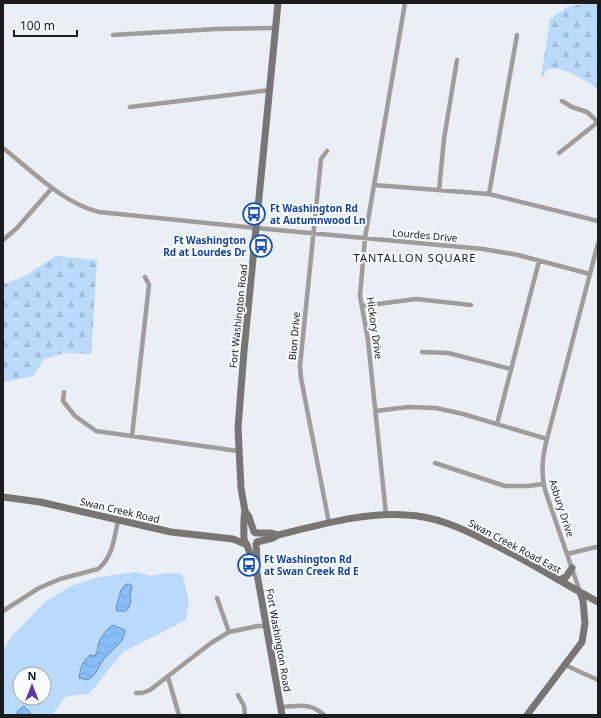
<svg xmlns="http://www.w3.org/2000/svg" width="601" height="718" font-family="'Noto Sans',sans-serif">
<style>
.green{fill:#badafb;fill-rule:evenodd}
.forest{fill:url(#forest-firs)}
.water{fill:url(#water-waves);stroke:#668db7}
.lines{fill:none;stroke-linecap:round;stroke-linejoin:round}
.street{stroke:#9f9c9a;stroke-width:4.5}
.secondary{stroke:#797573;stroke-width:7}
.labels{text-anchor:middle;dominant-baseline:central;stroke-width:4;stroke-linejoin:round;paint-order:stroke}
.transit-label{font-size:10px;font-weight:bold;fill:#164399;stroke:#f8fcff;text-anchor:start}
.street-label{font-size:10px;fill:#1a1c1e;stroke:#f8fcff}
.neighbourhood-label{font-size:11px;letter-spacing:1px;fill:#1a1c1e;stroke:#f8fcff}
</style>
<defs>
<pattern id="forest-firs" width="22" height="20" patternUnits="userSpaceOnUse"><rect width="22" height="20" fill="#badafb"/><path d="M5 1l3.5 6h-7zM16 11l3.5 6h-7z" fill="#9fbad7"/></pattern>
<pattern id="water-waves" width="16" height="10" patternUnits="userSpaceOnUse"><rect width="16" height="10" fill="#87bdf8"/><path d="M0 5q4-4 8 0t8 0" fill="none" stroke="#74a2d4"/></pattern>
</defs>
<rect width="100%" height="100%" fill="#e9eff4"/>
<!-- green -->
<path class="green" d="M136 572 151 576 166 573 182 574 189 601 186 620 123 652 89 694 66 696 52 715H3V649L6 647 11 637 46 601 71 586 98 577ZM20 674H44V698H20Z"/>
<!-- forest -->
<path class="forest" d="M589 3H598V89C588 82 559 63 547 70 545 72 543 75 541 78L550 19 567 7Z
M56 256 97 260 91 354 64 353 44 359 33 376 3 382V284L25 276Z"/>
<!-- water -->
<path class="water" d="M126 584H130L132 586 130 597 131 601 129 607 126 611H117L116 608 121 590Z
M113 625 125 630C125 643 110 651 103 660 98 668 96 675 88 680L79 678C80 669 82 662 90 655L94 656C100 649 96 648 99 642 102 635 107 629 113 625Z
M24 706 32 715H16L18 711Z"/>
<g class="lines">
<!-- street -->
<path class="street" d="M113 35 216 29 275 28
M562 101 572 107 587 112 598 122
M130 107 270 90
M3 148C31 170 64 204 99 212L256 228 483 249 518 255 590 274
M327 151 321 159 300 366 301 378 329 523
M559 153 598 122
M374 185 489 194 598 221
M439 190 444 139 457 60
M489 194 517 35
M3 240 17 228 52 188
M362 306 416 299 471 305
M422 352 448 353 511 369
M64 392 63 401 75 416 96 431 238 451
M376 411 408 407 436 408 463 414 547 439
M497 424 539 261
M132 436 149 285 145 277
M435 463 505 486H528L543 484
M386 514 368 340 360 296 365 238 405 3
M567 554 596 547
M580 592 546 493C540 474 542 457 547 439L598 243
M217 598 229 632
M3 611 39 588 60 579 98 569C113 557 114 538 118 521
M565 665 598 680
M168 677 179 715
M136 693H142L150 690 211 643 229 632 258 626H266
M238 695 244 706 245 715
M281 707C299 706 310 702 324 715"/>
<!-- secondary -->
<path class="secondary" d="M3 497 40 502 171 532 233 539 245 544
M245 511C243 521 244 531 244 540L247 545 252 560 256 568 282 715
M254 532 249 517 245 511 241 488 238 428 244 351 278 3
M256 533H271L278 535
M257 542 273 538 278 535C320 525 363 512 406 515 435 516 461 528 487 541 525 559 561 582 598 602
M256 568 257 560 256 544
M559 580 566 577 572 568
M527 715 582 642 585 623 583 601 580 592"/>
</g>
<!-- icons -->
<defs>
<g id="bus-ring" transform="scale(1.15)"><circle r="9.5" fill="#f8fcff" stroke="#1a4fb4" stroke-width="1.5"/><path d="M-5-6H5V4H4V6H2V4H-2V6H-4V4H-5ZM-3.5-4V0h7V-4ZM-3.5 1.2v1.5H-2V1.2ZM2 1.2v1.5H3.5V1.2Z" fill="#1a4fb4"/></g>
</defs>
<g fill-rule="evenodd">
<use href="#bus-ring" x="254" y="214"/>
<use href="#bus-ring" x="261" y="246"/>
<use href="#bus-ring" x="249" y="565"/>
</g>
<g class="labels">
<!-- transit labels -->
<g class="transit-label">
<text x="270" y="208">Ft Washington Rd<tspan x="270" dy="12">at Autumnwood Ln</tspan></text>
<text x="246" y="240" text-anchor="end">Ft Washington<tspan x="246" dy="12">Rd at Lourdes Dr</tspan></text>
<text x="264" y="559">Ft Washington Rd<tspan x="264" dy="12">at Swan Creek Rd E</tspan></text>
</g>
<!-- street labels -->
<g class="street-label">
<text transform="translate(425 235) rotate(5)">Lourdes Drive</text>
<text transform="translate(238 316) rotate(-84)">Fort Washington Road</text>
<text transform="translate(375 328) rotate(82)">Hickory Drive</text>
<text transform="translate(294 336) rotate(-85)">Bion Drive</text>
<text transform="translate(562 508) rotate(72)">Asbury Drive</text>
<text transform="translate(120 510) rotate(13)">Swan Creek Road</text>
<text transform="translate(515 546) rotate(28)">Swan Creek Road East</text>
<text transform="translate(279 640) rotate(80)">Fort Washington Road</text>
</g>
<!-- neighbourhood labels -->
<g class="neighbourhood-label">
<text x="415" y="257">TANTALLON SQUARE</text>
</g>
</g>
<!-- border -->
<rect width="601" height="718" fill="none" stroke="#1a1c1e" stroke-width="8"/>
<!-- north arrow -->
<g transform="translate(32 686)"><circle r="19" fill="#f8fcff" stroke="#9fa2a5"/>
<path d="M0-3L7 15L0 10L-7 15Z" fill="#5e36ae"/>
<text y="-6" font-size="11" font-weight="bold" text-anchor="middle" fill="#1a1c1e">N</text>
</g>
<!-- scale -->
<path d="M14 30v6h63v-6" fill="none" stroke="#1a1c1e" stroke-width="2"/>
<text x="20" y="30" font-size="12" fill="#1a1c1e" stroke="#f8fcff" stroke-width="3" paint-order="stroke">100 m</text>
</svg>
